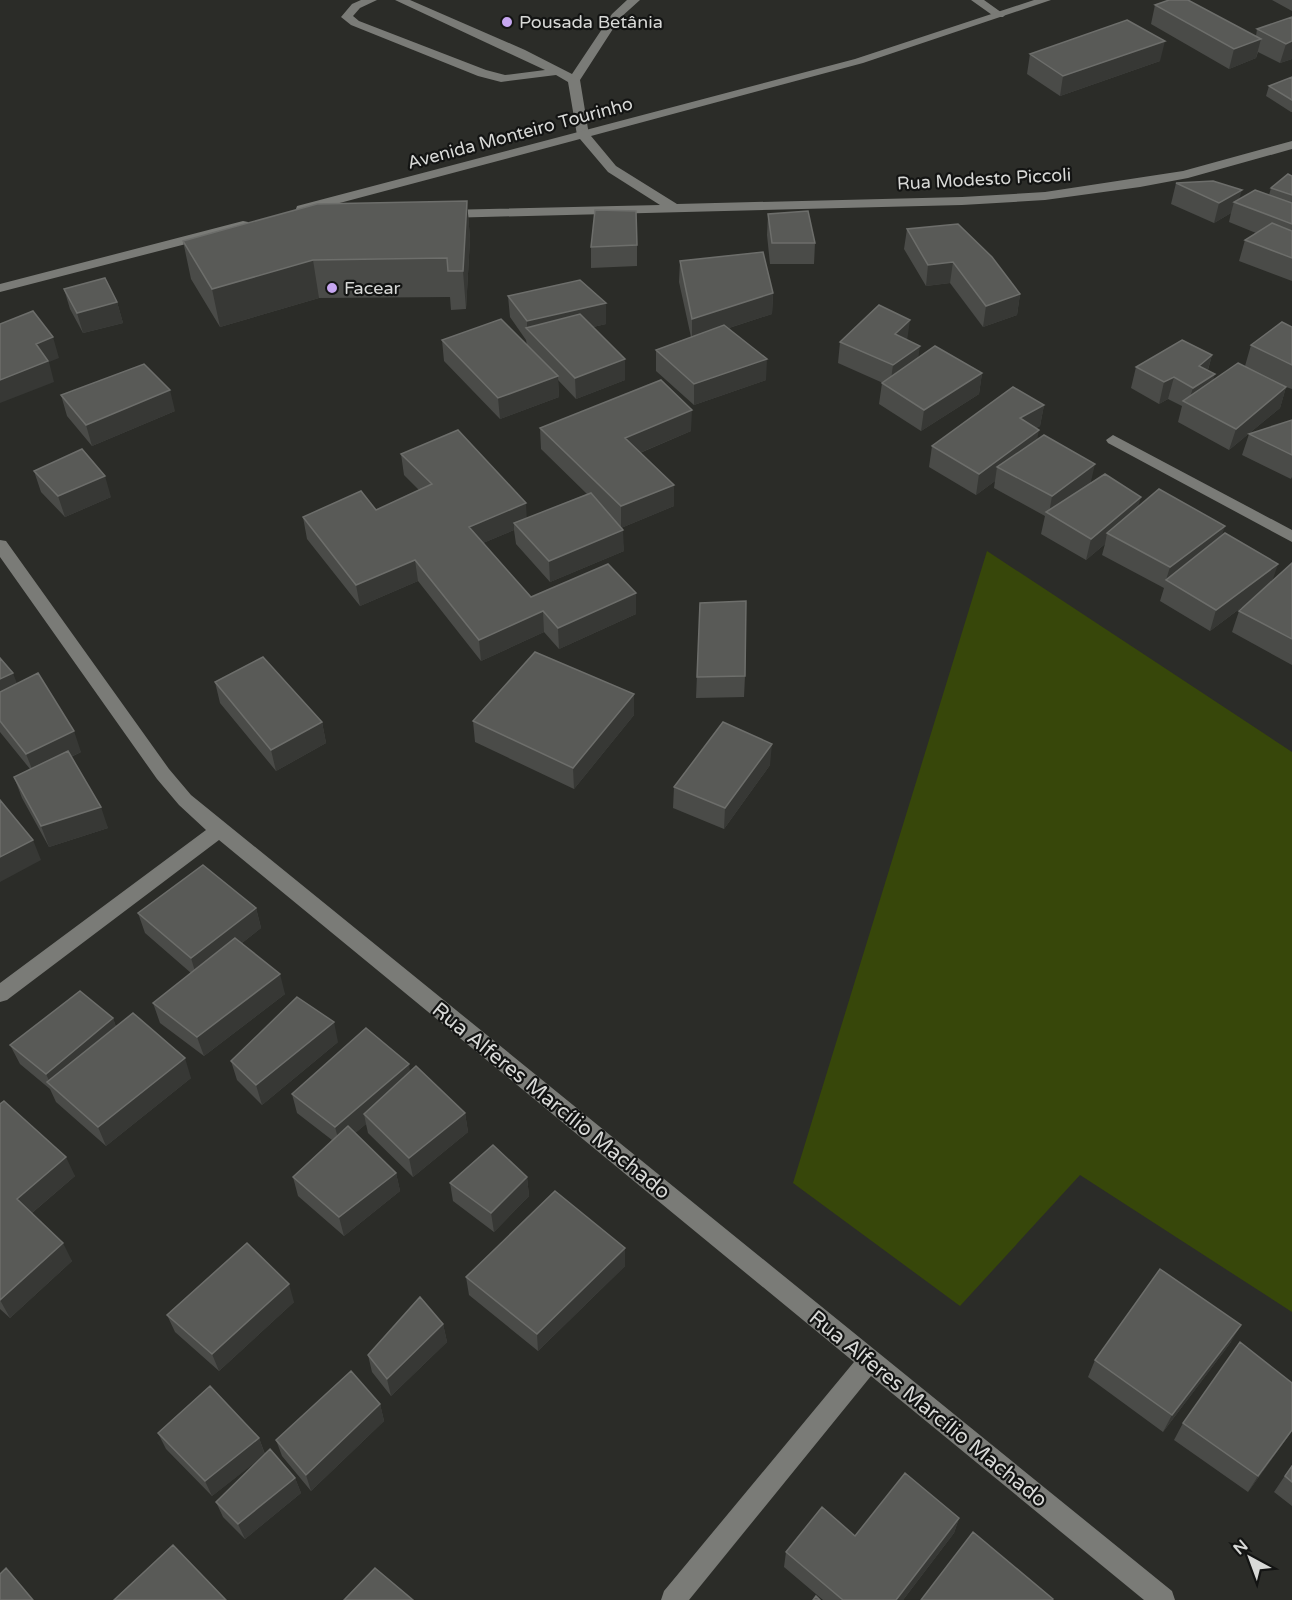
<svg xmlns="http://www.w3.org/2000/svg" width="1292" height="1600" font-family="'Varela Round',sans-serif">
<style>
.green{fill:#37470a}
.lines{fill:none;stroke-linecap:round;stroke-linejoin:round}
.lane{fill:#7a7b77;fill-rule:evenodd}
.street{fill:#7a7b77;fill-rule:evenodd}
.secondary{fill:#7a7b77;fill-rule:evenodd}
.wall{fill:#4a4b48}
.shaded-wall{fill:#373835}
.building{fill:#595a57;stroke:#6d6e6b;stroke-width:1.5}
.poi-dot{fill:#c6a6f0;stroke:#131413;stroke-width:2}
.labels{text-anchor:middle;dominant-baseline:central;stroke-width:4.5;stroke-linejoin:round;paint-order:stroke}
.far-poi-label{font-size:18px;fill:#d8d9d7;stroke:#131413;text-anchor:start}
.far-street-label{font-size:18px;fill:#d8d9d7;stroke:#131413}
.street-label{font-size:21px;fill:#d8d9d7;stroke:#131413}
</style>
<rect width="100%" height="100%" fill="#2b2c28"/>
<!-- green -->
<path class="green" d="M987 551 1292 752V1312L1080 1175 960 1306 793 1183Z"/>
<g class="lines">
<!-- lane -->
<path class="lane" d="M361 0H377L360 8 353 16 359 21 486 70 505 75 545 70 395 0H410L525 50 572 74 612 14 627 0H640L620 18 580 80 589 135 583 139 577 135 568 82 556 75 501 82 478 76 351 25 341 17 352 4Z
M971 0H984L1005 15 1003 17H995Z"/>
<!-- street -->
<path class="street" d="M1113 435 1292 530V542L1108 443 1106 440Z
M0 540 6 541 169 769 191 795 1172 1591 1175 1600H1144L871 1376 689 1600H661L664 1591 854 1362 219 840 7 1000 0 1002V983L206 830 179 805 157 779 0 557Z"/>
<!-- secondary -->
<path class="secondary" d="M1034 0H1051L863 63 591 136 616 166 677 204 962 197 1045 192 1183 171 1292 141V149L1188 178 1140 187 1045 200 962 205 445 218 438 214 445 210 660 205 608 172 580 139 302 213 296 209 297 206 855 59Z
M243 221 248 222 250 225 248 228 0 292V284Z"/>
</g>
<!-- wall -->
<path class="wall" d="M1272 0H1292V11Z
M1155 5 1256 36 1257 29 1292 17V59L1280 63 1258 52 1256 58 1229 69 1151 24Z
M1030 54 1160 61 1060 96 1027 74Z
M1292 77V112H1291L1266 96 1269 86Z
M1292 176V281L1239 261 1245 240 1256 233 1229 222 1231 213 1214 223 1171 204 1176 183 1239 199 1269 195 1271 188Z
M467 201 470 239 466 309 451 310 450 297 319 298 220 327 191 279 183 241Z
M768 214 815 243 814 264H770L767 235Z
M907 229 1020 294 1017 315 983 327 950 283 926 286 904 249Z
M637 245V266L591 268V247Z
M680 261 773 293 772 314 729 328 766 380 694 405 656 371V350L691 337 679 282Z
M64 289 117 302 123 323 83 333 70 309Z
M508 296 606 303V324L593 327 625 359V380L576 399 558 380 559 397 500 419 444 361 442 340 527 345 526 340 510 317Z
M1292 327V389L1286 387 1280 408 1229 450 1178 422 1182 406 1168 399 1159 404 1131 388 1136 367 1212 355 1208 370 1213 380 1245 366 1251 345Z
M908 340 918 358 982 373 979 394 921 431 879 404 882 383H883L838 363 840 342Z
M61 395 175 411 92 446 67 416Z
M1044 405 1040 426 1036 428 1037 440 1090 484 1138 507 1222 536 1272 581 1292 563V665L1232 632 1239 611 1254 598 1210 631 1160 601 1164 588 1102 555 1105 544 1086 560 1041 534 1045 516 994 488 995 481 976 495 929 467 932 446Z
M1292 420V477L1291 479 1242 455 1249 434Z
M540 428 691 431 640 453 674 485V506L621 528 624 551 550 582 516 544 514 530 483 543 531 597 636 614 559 649 544 632 481 661 418 581 360 606 307 539 303 517 376 510 419 490 404 475 401 454 527 518 587 494 541 449Z
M34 471 111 497 65 517 41 492Z
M700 603 745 676 744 697 696 698Z
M0 658 17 684 81 752 71 757 108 828 49 847 22 798 14 777 30 769 0 732Z
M215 682 322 722 326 743 276 771 220 703Z
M634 715 574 789 475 742 473 721Z
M770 765 724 829 673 808 674 787Z
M256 908 261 928 242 943 285 994 204 1056 160 1023 153 1003 191 973 145 933 138 913Z
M113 1018 116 1027 191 1078 106 1146 56 1102 50 1089 20 1064 10 1045Z
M338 1042 262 1105 237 1080 231 1061Z
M410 1071 465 1113 468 1132 413 1177 368 1133 366 1124 355 1133 396 1173 400 1191 344 1236 298 1196 293 1177 332 1140 297 1113 292 1094Z
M0 1104 75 1176 32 1213 72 1261 10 1318 0 1309Z
M527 1177 529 1196 494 1232 453 1201 450 1183Z
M625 1248V1266L538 1351 469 1295 466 1277Z
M294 1302 219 1371 175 1332 167 1315Z
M443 1324 447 1342 391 1396 372 1372 368 1355Z
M1231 1342 1163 1432 1088 1377 1095 1360Z
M380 1404 384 1421 311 1491 282 1456 276 1440Z
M1183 1423 1292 1431 1248 1492 1174 1440Z
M158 1433 259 1438 265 1454 295 1478 301 1493 245 1539 223 1517 216 1502 259 1459 212 1496 166 1449Z
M1292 1465V1506L1274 1492Z
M959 1518 954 1533 903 1600H823L784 1567 786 1552 855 1536Z"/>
<!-- shaded-wall -->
<path class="shaded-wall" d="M1261 39 1256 58 1229 69 1234 49Z
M1165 41 1160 61 1060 96 1063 76Z
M1292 41V59L1280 63 1286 44Z
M1242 190 1238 203 1234 202 1231 213 1214 223 1219 203Z
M467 201 470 239 466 309 463 271Z
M313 260 319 298 220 327 212 289Z
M953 262 950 283 926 286 928 265Z
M773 293 772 314 692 340V319Z
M1020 294 1017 315 983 327 986 306Z
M117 302 123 323 83 333 77 313Z
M606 303V324L537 340 527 330V321Z
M910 320 907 341 895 334Z
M53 337 59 358 49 362 54 382 0 403V380L36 344Z
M920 346 917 367 890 386 893 365Z
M1212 355 1206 376 1199 366Z
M625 359V380L576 399 575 378Z
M767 359 766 380 694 405V384Z
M982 373 979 394 921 431 924 410Z
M1215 374 1209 395 1188 403 1193 388Z
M558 376 559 397 500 419 498 398Z
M1174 377 1168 399 1159 404 1164 382Z
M1286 387 1280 408 1229 450 1236 429Z
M170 390 175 411 92 446 86 425Z
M1044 405 1040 426 1016 439 1020 418Z
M692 410 691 431 625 459V438Z
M1039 430 1035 451 997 467 995 481 976 495 979 474Z
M1095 464 1090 486 1049 514 1052 496Z
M105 476 111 497 65 517 58 496Z
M674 485V506L621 528V506Z
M1141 497 1135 518 1107 533 1105 544 1086 560 1091 539Z
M526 503 527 524 514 523V530L471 548 469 527Z
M1225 526 1218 547 1166 580 1170 567Z
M623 530 624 551 550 582 549 561Z
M415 560 418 581 360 606 356 585Z
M1278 564 1271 585 1210 631 1216 610Z
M636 593V614L559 649 558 628Z
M543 611 544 632 481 661 479 640Z
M13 673 21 694 0 704V679Z
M634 694V715L574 789 573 768Z
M322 722 326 743 276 771 271 750Z
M74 731 81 752 34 774 26 754Z
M772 744 770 765 724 829 725 808Z
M101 807 108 828 49 847 41 826Z
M33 840 41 860 0 882V857Z
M256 908 261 928 197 978 191 958Z
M280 974 285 994 204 1056 197 1037Z
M113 1018 120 1038 52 1087 46 1074Z
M334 1022 338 1042 262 1105 256 1085Z
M185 1058 191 1078 106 1146 98 1127Z
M409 1064 412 1084 364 1114 366 1124 340 1146 335 1127Z
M465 1113 468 1132 413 1177 409 1158Z
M66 1157 75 1176 27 1217 17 1199Z
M396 1173 400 1191 344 1236 339 1217Z
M527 1177 529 1196 494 1232 491 1213Z
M63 1243 72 1261 10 1318 0 1300Z
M625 1248V1266L538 1351 537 1334Z
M289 1284 294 1302 219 1371 212 1354Z
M443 1324 447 1342 391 1396 387 1379Z
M1241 1325 1231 1342 1163 1432 1172 1415Z
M380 1404 384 1421 311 1491 306 1475Z
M1292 1430V1431L1248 1492 1258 1476Z
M259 1438 265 1455 212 1496 205 1481Z
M295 1478 301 1493 245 1539 238 1524Z
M959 1518 954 1533 903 1600H896Z"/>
<!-- building -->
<path class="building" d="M1169 0H1188L1261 39 1234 49 1155 5Z
M1292 17V41L1286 44 1257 29Z
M1127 20 1165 41 1063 76 1030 54Z
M1292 77V100L1269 86Z
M1288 174 1292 176V195L1271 188Z
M1213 181 1242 190 1219 203 1176 183Z
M1255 190 1292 203V224L1234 202Z
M467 201 463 271H448L447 258 313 260 212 289 183 241 317 204Z
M595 210 636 211 637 245 591 247Z
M808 211 815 243H772L768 214Z
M1272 223 1292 231V258L1245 240Z
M958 224 992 257 1020 294 986 306 953 262 928 265 907 229Z
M763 252 773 293 692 319 680 261Z
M105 278 117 302 77 313 64 289Z
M580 280 606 303 527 321 508 296Z
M879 305 910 320 895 334 920 346 893 365 840 342Z
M33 311 53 337 36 344 48 361 0 380V324Z
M580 314 625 359 575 378 526 328Z
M501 319 558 376 498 398 442 340Z
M1282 322 1292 327V365L1251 345Z
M724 325 767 359 694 384 656 350Z
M1182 340 1212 355 1199 366 1215 374 1193 388 1174 377 1164 382 1136 367Z
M935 346 982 373 924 410 882 383Z
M1238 363 1286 387 1236 429 1183 401Z
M144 364 170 390 86 425 61 395Z
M661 380 692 410 625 438 674 485 621 506 540 428Z
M1013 387 1044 405 1020 418 1039 430 979 474 932 446Z
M1292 420V455L1249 434Z
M458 430 526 503 469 527 531 597 608 564 636 593 558 628 543 611 479 640 415 560 356 585 303 517 361 491 376 510 432 484 401 454Z
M1044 435 1095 464 1052 496 997 467Z
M82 449 105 476 58 496 34 471Z
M1105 474 1141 497 1091 539 1046 512Z
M1159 489 1225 526 1170 567 1107 533Z
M591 493 623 530 549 561 514 523Z
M1225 533 1278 564 1216 610 1166 580Z
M1292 563V639L1239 611Z
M746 601 745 676 697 677 700 603Z
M535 652 634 694 573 768 473 721Z
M263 657 322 722 271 750 215 682Z
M0 658 13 673 0 679Z
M38 673 74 731 26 754 0 721V692Z
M723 722 772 744 725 808 674 787Z
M68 751 101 807 41 826 14 777Z
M0 800 33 840 0 857Z
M203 865 256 908 191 958 138 913Z
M235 938 280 974 197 1037 153 1003Z
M80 991 113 1018 46 1074 10 1045Z
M297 997 334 1022 256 1085 231 1061Z
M133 1013 185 1058 98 1127 47 1082Z
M366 1028 409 1064 335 1127 292 1094Z
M416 1066 465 1113 409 1158 364 1114Z
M4 1101 66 1157 17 1199 63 1243 0 1300V1104Z
M348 1126 396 1173 339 1217 293 1177Z
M493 1145 527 1177 491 1213 450 1183Z
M555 1191 625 1248 537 1334 466 1277Z
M247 1243 289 1284 212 1354 167 1315Z
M1160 1269 1241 1325 1172 1415 1095 1360Z
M420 1297 443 1324 387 1379 368 1355Z
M1240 1342 1292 1383V1430L1258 1476 1183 1423Z
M351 1371 380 1404 306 1475 276 1440Z
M210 1386 259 1438 205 1481 158 1433Z
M270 1449 295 1478 238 1524 216 1502Z
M1292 1466V1482L1285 1476Z
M905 1473 959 1518 896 1600H843L786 1552 822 1507 855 1536Z
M973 1532 1053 1599 1052 1600H921Z
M173 1545 226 1600H114Z
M6 1568 33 1600H0V1574Z
M375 1568 413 1600H344Z
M816 1596 820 1600H813Z"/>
<!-- markers -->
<g class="poi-dot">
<circle cx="507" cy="22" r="6"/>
<circle cx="332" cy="288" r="6"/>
</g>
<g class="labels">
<!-- far-poi labels -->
<g class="far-poi-label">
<text x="519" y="22">Pousada Betânia</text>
<text x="344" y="288">Facear</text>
</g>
<!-- far-street labels -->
<g class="far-street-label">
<text transform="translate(520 133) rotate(-15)">Avenida Monteiro Tourinho</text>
<text transform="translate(984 179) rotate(-3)">Rua Modesto Piccoli</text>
</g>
<!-- street labels -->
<g class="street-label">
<text transform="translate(551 1101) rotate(39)">Rua Alferes Marcílio Machado</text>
<text transform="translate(928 1409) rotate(39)">Rua Alferes Marcílio Machado</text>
</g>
</g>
<!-- north arrow -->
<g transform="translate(1250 1558) rotate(319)" stroke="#131413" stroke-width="4.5" paint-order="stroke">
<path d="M0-4.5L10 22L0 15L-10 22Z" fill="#d8d9d7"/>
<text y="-9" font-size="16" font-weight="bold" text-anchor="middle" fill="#d8d9d7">N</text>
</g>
</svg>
